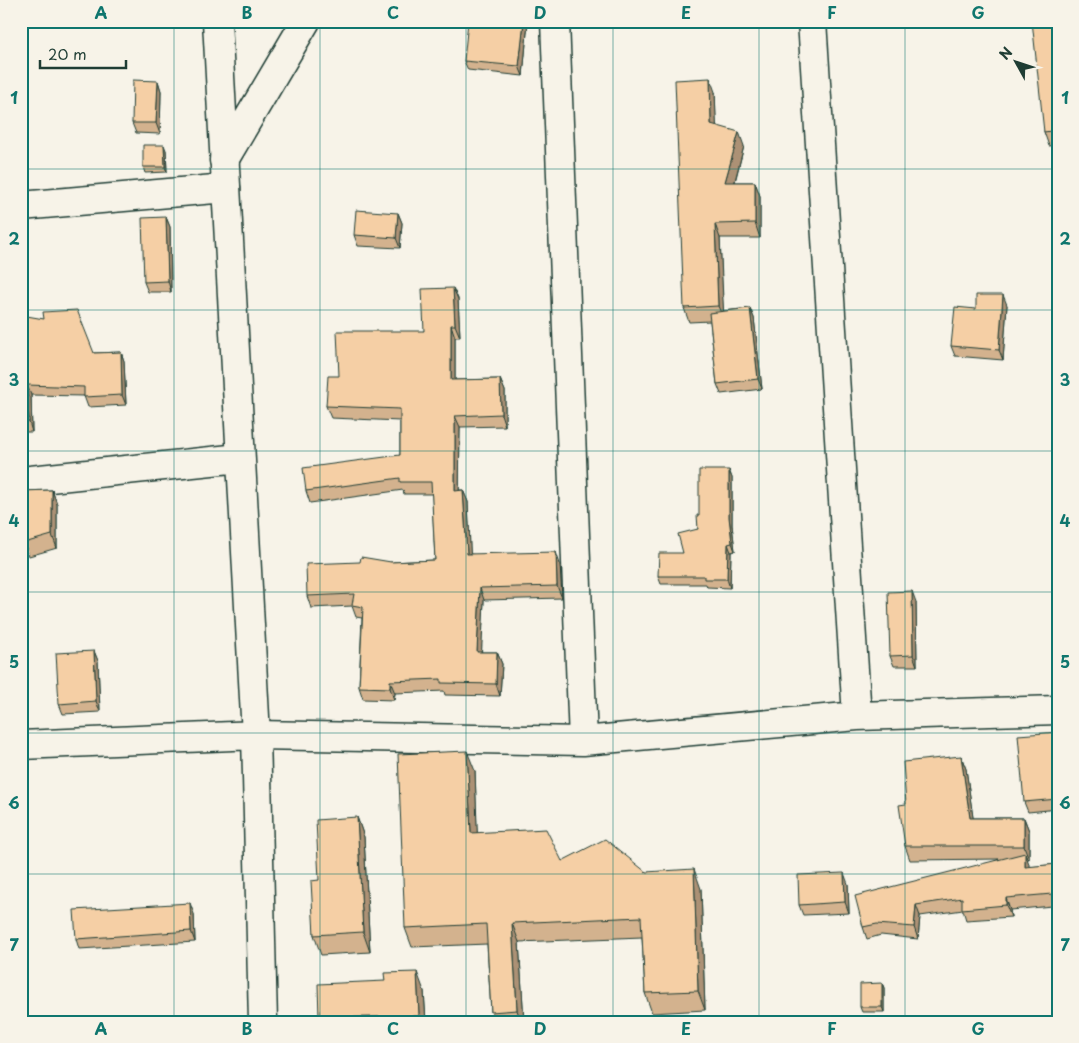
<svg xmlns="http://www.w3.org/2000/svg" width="1079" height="1043" font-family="'Playpen Sans',sans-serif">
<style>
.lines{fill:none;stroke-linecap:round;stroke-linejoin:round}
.street-casing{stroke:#1f3d34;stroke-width:31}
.secondary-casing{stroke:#1f3d34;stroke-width:31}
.street{stroke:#f7f3e8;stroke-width:28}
.secondary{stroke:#f7f3e8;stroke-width:28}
.wall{fill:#d3b28e;stroke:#1f3d34}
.shaded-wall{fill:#ac9174;stroke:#1f3d34}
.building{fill:#f5cfa5;stroke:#1f3d34}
.grid{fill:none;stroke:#0f766e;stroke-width:1;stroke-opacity:0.55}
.neatline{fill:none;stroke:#0f766e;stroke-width:2}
.grid-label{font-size:16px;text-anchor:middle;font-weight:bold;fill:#0f766e}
</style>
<rect width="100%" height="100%" fill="#f7f3e8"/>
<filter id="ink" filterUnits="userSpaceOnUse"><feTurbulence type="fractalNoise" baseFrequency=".02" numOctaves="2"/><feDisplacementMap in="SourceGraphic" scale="10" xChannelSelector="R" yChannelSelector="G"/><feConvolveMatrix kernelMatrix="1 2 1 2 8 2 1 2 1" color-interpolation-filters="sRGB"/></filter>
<g filter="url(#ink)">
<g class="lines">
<!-- street casing -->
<g class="street-casing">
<path id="street" d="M555 21 583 741
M812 21 857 716
M224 160 306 21
M21 206 226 188
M21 481 240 458
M256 735 583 741 857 716 1058 710"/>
</g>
<!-- secondary casing -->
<g class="secondary-casing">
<path id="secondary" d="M217 21 256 735 263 1022
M21 745 256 735"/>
</g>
<!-- street -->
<use href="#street" class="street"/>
<!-- secondary -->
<use href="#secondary" class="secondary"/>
</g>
<!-- wall -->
<path class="wall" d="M528 21 523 76 468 70 464 61Z
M1058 21V145L1049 146 1044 132Z
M158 81 161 91 160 134 136 133 132 123Z
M715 92 716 126 744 146 735 182H755L760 196V238H720L723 311 750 308 754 318 762 389 721 394 717 384 710 321 689 322 684 308Z
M166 150 167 172 145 173 143 167Z
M398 213 402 223 400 248 358 246 354 235Z
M166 217 170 227 171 292H148L144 282Z
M453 288 458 299 460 337H455V380L500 379 505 391V426L460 427 459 490H463L468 502 470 554 560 564 562 598 484 600 481 652H497L502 664 500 696 445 695 444 691 395 693 394 700 363 699 359 687 362 618 356 617 352 606 311 608 307 596 391 562 435 560 432 494H404L403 490 310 503 306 491 400 455V421L331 418 326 406 339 376 424 331Z
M1007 305 1003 360 955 356 951 346 976 309Z
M21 315 94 353 121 352 124 361 126 405 88 407 84 396 31 395 32 432H21Z
M729 470 732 478V525L735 551 731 552 730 588 707 587 706 584H661L658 576 683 553 698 529 699 515Z
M52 490 57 504V548L29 556 23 537H21V491Z
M916 602 917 666H894L890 656Z
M94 651 98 661 100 712 63 714 59 704Z
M1058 732V809L1028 812 1024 802Z
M961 756 966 769 973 818H1024L1029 831V859H1027L1029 867 1058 864V988L1056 983 1052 906 1010 910 1011 917 966 920 963 910 920 916 918 939 881 935 867 939 863 927 999 859 910 860 905 846 906 804Z
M475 771 477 833 562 861 646 872 701 889 705 1010 652 1013 645 993 642 937 519 942 524 1022H495L491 1012 487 944 412 947 405 928Z
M357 817 364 837 370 952 321 955 314 935 319 880Z
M848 884 849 913 803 915 799 905Z
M194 914 195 942 79 949 76 939Z
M385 981 424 991 426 1022H320L319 1018Z
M882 983 884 988V1012H862L860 1007Z"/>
<!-- shaded-wall -->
<path class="shaded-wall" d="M524 21H528L523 76 519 66Z
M710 78 715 92 717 139 711 124Z
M158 81 161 91 160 134 156 123Z
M739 132 744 146 731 196 725 182Z
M164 145 166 150 167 172 165 167Z
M755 182 760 196V238L755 223Z
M398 213 402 223 400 248 396 238Z
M166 217 170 227 171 292 168 281Z
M715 224 720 238 724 320 718 306Z
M453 288 458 299 460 337 455 325Z
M1003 295 1007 305 1003 360 999 350Z
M750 308 754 318 762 389 758 379Z
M451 325 455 337V392L451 380Z
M121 352 124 361 126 405 122 395Z
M500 379 505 391V426L501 414Z
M27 385 31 395 32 432 29 422Z
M455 416 460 427 459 503 455 491Z
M729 470 732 478V525L735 551 732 543 729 517Z
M52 490 57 504V548L52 535Z
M463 490 468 502 471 566 467 554Z
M728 544 731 552 730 588 727 579Z
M556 552 560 564 562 598 557 586Z
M480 588 484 600 481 664 477 652Z
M912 591 916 602 917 666 913 655Z
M94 651 98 661 100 712 96 701Z
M497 652 502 664 500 696 496 684Z
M390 681 395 693 394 700 390 688Z
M467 751 475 771 478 852 471 833Z
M961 756 966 769 975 831 970 818Z
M357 817 364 837 370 952 363 932Z
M1024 818 1029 831V859L1024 846Z
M1025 853 1029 864V879L1025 867Z
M694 869 701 889 705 1010 698 991Z
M844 873 848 884 849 913 845 902Z
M1006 898 1010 910 1011 917 1006 905Z
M190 903 194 914 195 942 191 931Z
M916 905 920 916 918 939 914 927Z
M512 923 519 942 524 1022H521L517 1010Z
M417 972 424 991 426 1022H421L419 1016Z
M882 983 884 988V1012L882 1007Z"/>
<!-- building -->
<path class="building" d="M468 21H524L519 66 464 61Z
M1032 21H1058V130L1044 132Z
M710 78 711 124 739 132 725 182H755V223L715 224 718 306 684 308 675 80Z
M133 80 158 81 156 123H132Z
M143 145H164L165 167H143Z
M356 210 398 213 396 238 354 235Z
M166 217 168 281 144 282 142 218Z
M453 288 455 325H451V380L500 379 501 414 455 416V491L463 490 467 554 556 552 557 586 480 588 477 652H497L496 684 441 683V679L390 681V688L359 687 363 607 352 605 354 594 307 596 306 564 360 562 361 557 391 562 435 560 431 482H400V478L306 491 303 468 400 455V409L326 406 328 376H339L337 331H424L422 289Z
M976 295H1003L999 350 951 346 955 307 976 309Z
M750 308 758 379 717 384 709 313Z
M77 310 94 353 121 352 122 395 84 397V387L27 385 29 422H21V315L44 319 43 312Z
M699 470H729V517L732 543 728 544 727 579H704V576H658L659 553H683L678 534 698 529 697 515H699Z
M52 490V535L24 543 21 532V491Z
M912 591 913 655 890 656 888 592Z
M94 651 96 701 59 704 56 653Z
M1058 732V799L1024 802 1018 735Z
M467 751 471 833 546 829 562 861 605 839 646 872 694 869 698 991 645 993 641 917 512 923 517 1010 491 1012 486 924 405 928 398 754Z
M961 756 970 818H1024V846H905L899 805 906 804 903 762Z
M357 817 363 932 314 935 311 881 319 880 316 820Z
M1025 853V867L1058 864V983H1056L1052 894 1006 898V905L962 909V898L916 905 914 927 877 924 863 927 855 896Z
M844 873 845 902 799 905 798 875Z
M190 903 191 931 76 939 74 910Z
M417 972 419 1016 319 1018 318 984 385 981 384 973Z
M882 983V1007H860V984Z"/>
</g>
<!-- grid -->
<path class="grid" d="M174 21V1022M320 21V1022M466 21V1022M613 21V1022M759 21V1022M905 21V1022M21 169H1058M21 310H1058M21 451H1058M21 592H1058M21 733H1058M21 874H1058"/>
<!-- margin -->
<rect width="1079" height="1043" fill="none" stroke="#f7f3e8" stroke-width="55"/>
<!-- north arrow -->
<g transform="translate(1016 62) rotate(310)" stroke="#f7f3e8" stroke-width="4" paint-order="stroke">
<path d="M0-4L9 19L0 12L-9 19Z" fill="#1f3d34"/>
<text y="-8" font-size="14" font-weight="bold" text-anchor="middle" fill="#1f3d34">N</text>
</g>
<!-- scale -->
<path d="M40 60v8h86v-8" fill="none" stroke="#1f3d34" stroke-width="2.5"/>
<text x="48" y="60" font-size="15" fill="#1f3d34" stroke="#f7f3e8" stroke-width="4" paint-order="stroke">20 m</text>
<rect x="28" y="28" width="1024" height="988" class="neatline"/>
<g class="grid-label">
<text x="101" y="19">A</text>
<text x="247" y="19">B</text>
<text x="393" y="19">C</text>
<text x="540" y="19">D</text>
<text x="686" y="19">E</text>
<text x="832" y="19">F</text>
<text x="978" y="19">G</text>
<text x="14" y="104">1</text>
<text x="1065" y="104">1</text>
<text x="14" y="245">2</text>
<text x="1065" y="245">2</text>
<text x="14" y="386">3</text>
<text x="1065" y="386">3</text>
<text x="14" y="527">4</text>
<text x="1065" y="527">4</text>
<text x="14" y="668">5</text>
<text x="1065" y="668">5</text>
<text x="14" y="809">6</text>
<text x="1065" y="809">6</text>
<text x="14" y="951">7</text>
<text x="1065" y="951">7</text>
<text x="101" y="1035">A</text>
<text x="247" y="1035">B</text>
<text x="393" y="1035">C</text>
<text x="540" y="1035">D</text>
<text x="686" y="1035">E</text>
<text x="832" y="1035">F</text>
<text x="978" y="1035">G</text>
</g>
</svg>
